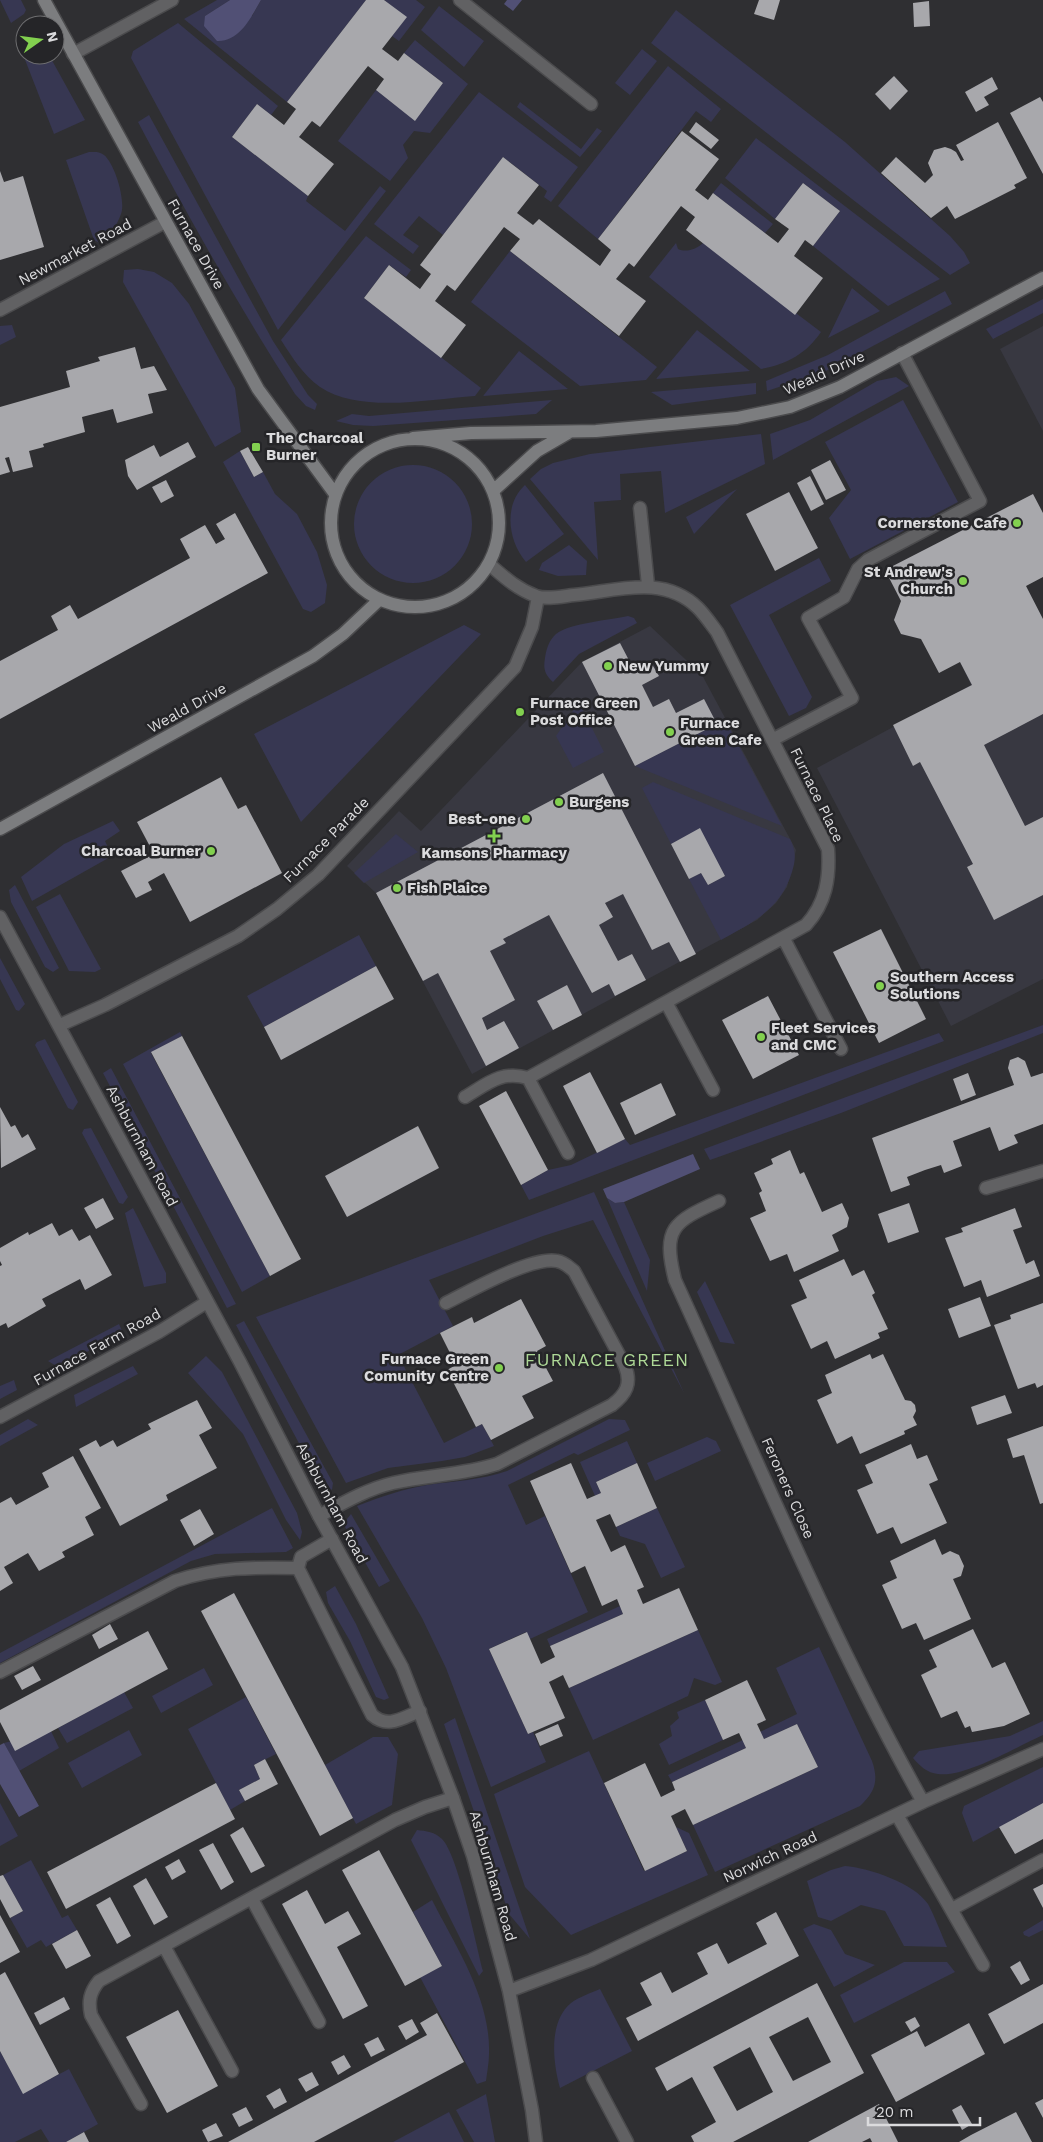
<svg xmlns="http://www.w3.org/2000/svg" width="1043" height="2142" font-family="'Work Sans',sans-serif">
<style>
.built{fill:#383841}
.green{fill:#373752}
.forest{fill:#515075}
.building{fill:#a8a8ac;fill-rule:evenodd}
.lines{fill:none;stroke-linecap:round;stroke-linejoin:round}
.lane-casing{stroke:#4b4b4d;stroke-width:15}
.street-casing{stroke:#4b4b4d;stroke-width:15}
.secondary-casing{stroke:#4b4b4d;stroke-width:15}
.lane{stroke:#616163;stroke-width:12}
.street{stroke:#616163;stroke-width:12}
.secondary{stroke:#7c7d7f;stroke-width:12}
.poi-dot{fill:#82d04f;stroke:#252528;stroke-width:2}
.labels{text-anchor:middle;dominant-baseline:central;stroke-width:5;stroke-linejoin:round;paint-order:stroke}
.street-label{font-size:15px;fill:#dbdbdd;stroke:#252528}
.poi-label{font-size:15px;font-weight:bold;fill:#dbdbdd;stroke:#252528;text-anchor:start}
.quarter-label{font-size:18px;letter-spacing:1px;fill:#aed997;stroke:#252528}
</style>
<rect width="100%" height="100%" fill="#2f2f32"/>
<!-- built -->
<path class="built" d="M1043 326V431L1000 349Z
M1043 619V979L951 1026 817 768 971 685 960 662Z
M650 626 702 675 796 850 787 887 776 903 757 920 472 1074 376 893 347 866 399 811 421 831 582 662Z"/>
<!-- green -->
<path class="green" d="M0 0H21L26 10 24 14 11 23Z
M217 0H230L205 16H252L261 0H366L287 102 184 19Z
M384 0H416L425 7 399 41 392 36 406 17Z
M439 6 484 41 464 67 421 30Z
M676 10 845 142 950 236 964 252 970 263 950 275 651 43Z
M178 23 278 106 271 115 257 104 232 137 308 196 306 201 345 231 380 186 386 191 278 330 131 58 133 51Z
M415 40 468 84 430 133 414 131 403 145 408 158 390 181 338 141 376 90 415 120 443 83 404 53Z
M642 49 657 61 630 95 615 83Z
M25 51V55H49L85 120 54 134 22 52Z
M668 66 721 109 711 122 696 111 598 239 558 206Z
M479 92 578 167 551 202 544 197 547 191 503 157 443 235 419 216 403 235 419 246 413 254 374 224Z
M520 102 581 149 597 128 602 131 580 157 517 107Z
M149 115 273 341 308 395 317 404 315 410 306 406 295 394C238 305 187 215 138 122Z
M756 138 940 279 888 306 813 246 840 211 803 183 775 219 725 178Z
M89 152C94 152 99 151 104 155 115 164 126 201 121 214 117 226 109 235 101 244L94 240 66 160Z
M721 183 773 224 765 233 713 193Z
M366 236 411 270 406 277 389 265 364 298 481 388 475 396C429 399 361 414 320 387 303 375 292 357 281 340Z
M676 243 678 249C686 253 697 249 703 243L821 332C806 354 787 364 761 369L649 277Z
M510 251 657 367 646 380 580 386 471 302Z
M138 269 154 272 172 283 189 304 235 388 241 432 215 447 123 282 124 270Z
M852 288 880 311 828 338Z
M945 291 952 304 824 372 767 391 766 381 828 355Z
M1043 299V313L993 339 986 329Z
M12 325 16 337 0 345V326Z
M697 330 750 371 656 379Z
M519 351 568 389 483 396Z
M896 377 909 386 773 460 770 434 810 420 877 381Z
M756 383V394L672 405 651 392Z
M552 400 536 414 373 426 353 425 336 421 352 414 369 416Z
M903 400 958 502 850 559 829 518 851 490 825 442Z
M761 434 765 464 665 513 661 471 620 474 621 500 594 502 598 560 530 479 541 469 553 463 590 454Z
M240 451 254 477 263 472 275 494 297 514 317 552 327 585 325 603 311 612 303 609 223 462Z
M354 524a59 59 0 1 1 118 0a59 59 0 1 1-118 0Z
M525 485 564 534 526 562C508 541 503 505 525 485Z
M737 489 694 534 686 517Z
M569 545 587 561 586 575 558 576 539 570 542 563Z
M819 558 831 581 769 615 812 697 806 708 789 716 730 605Z
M628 616 634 618 637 623 579 654 553 682C545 675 543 669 545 658 546 650 549 640 556 634 570 623 610 620 628 616Z
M464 625 481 634 301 822 254 734Z
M579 702 604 752 573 768 556 736Z
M725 720 782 826 635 766Z
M653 782 790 839C796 851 796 859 792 872 780 910 753 922 721 940L689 879 701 873 708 885 725 876 700 829 671 844 642 788Z
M113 821 120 831 105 841 112 856 32 901 21 877 64 844Z
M396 834 418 852 364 883 354 873Z
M15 885 59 968 53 972 45 967 11 902 9 890Z
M60 894 101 969 95 972 69 971 36 907Z
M359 935 376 966 264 1027 247 996Z
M0 958 25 1004 19 1011 16 1010 0 979Z
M1043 1025V1033L841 1113 710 1160 704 1149Z
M180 1032 182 1036 151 1053 270 1276 242 1292 123 1064Z
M939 1033 944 1041 529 1200 521 1185 548 1170 571 1165 625 1139 630 1145Z
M45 1039 78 1102 73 1110 68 1108 35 1045 37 1042Z
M111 1068 236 1304 227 1308 103 1073Z
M91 1128 128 1197 123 1204 119 1203 82 1133 84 1129Z
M594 1192 684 1393 593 1220 543 1236 429 1280 453 1326 398 1355 444 1443 482 1424 494 1446 465 1457 442 1461 388 1468 346 1483 256 1317Z
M607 1198 615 1203 624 1202 650 1260 647 1291Z
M133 1208 166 1273V1283L144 1287 125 1213Z
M705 1281 735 1344 720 1342 697 1292Z
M244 1321 333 1483 332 1490 319 1481 236 1325Z
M119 1324 123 1333 58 1367 48 1361Z
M206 1356 222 1372 297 1513 302 1532 300 1540 286 1520 243 1434 188 1373Z
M133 1366 138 1374 76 1407 74 1395Z
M14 1380 17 1390 0 1399V1386Z
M28 1419 38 1425 0 1446V1435Z
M609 1419 625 1420 630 1430 578 1455 574 1453 508 1485 526 1525 545 1516 588 1612 530 1639 526 1632 489 1649 528 1734 533 1732 546 1762 491 1787 446 1668 422 1618 357 1506C380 1497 403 1489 427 1485 454 1481 481 1480 507 1471Z
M707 1437 716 1441 721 1451 655 1481 647 1463Z
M627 1441 637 1463 596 1482 601 1493 595 1496 580 1462Z
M272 1508 293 1548 286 1552 215 1554 191 1561 0 1663V1653Z
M657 1508 685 1567 661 1578 645 1544 620 1536 616 1527Z
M351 1514 390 1581 379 1587 345 1527 347 1519Z
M335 1586 356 1624 389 1698 384 1700 376 1697 350 1641 328 1603 326 1592Z
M620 1606 623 1614 550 1646 547 1639Z
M698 1630 722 1682 715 1685 694 1678 688 1696 593 1740 569 1688Z
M819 1647 872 1761C879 1781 875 1792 860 1806L715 1872 693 1825 818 1767 797 1724 764 1739 760 1732 797 1714 776 1668Z
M204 1668 213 1685 161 1713 152 1696Z
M124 1692 133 1708 67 1743 58 1728Z
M246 1697 276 1754 254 1765 260 1779 239 1790 245 1801 230 1810 188 1729Z
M705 1700 723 1740 669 1765 659 1744 672 1736 670 1726 679 1718 677 1712Z
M455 1718 530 1939 509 1914 444 1724Z
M1043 1721V1735C1018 1746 964 1778 938 1774 927 1773 920 1766 913 1758L919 1751 1010 1736Z
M129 1730 142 1755 82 1788 68 1763Z
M51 1731 59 1748 19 1771 4 1743Z
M373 1737H388L398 1754 392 1805 356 1824 325 1765Z
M743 1740 746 1748 672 1782 668 1775Z
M589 1751 644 1871 687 1851 676 1827 689 1833 708 1875 571 1935 525 1887 494 1794Z
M1043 1767V1803L973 1842 962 1813 964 1806Z
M0 1803 18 1836 0 1846Z
M417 1830C426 1831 435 1832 442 1839 458 1855 476 1944 483 1971L479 1976 411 1840Z
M31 1860 62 1918 68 1915 77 1930 46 1947 41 1940 27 1948 10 1918 23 1911 3 1875Z
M845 1866C869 1868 914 1883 928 1904 935 1917 941 1933 947 1947L904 1946 885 1911 861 1905 831 1921 818 1917 807 1881 831 1870Z
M432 1900C456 1947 491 1999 489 2054 489 2063 487 2072 486 2081L477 2084 420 1977 442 1966 413 1912Z
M1043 1920V1930L1029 1937 1024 1935 1023 1932Z
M814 1924 831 1930 845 1954 875 1965 834 1987 803 1929Z
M904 1962H947L955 1972 854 2023 840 1995Z
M600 1989 632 2051 560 2088C553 2063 548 2022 571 2003 579 1997 591 1993 600 1989Z
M0 2051 23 2093 69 2069 98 2124 66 2142H49L41 2129 15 2142H0Z
M486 2094 495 2142H474L456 2110Z
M449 2112 464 2142H393Z"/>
<!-- forest -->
<path class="forest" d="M230 0H261C251 17 240 42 217 41L204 26 205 16Z
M507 0H522L513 11 504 4Z
M693 1154 700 1169 624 1202 615 1203 607 1198 603 1189Z
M4 1743 39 1806 19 1817 0 1784V1745Z"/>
<!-- building -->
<path class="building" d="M366 0H384L407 17 382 49 398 61 404 53 443 83 415 121 376 90 384 79 368 66 320 127 312 121 299 137 334 164 308 196 232 137 257 104 284 125 296 109 287 102Z
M759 0H780L774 20 754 14Z
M929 1 930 26 914 27 913 3Z
M894 76 908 91 890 110 875 94Z
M992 77 998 89 984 97 989 105 976 112 965 92Z
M1040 97 1043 102V174L1010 113Z
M696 122 719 140 711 149 689 132Z
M998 122 1027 178 1014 185 1016 188 955 219 947 206 931 218 881 173 896 157 925 183 933 175 928 163 934 150 945 147 951 149 956 152 961 161 964 160 956 145Z
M682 131 719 159 695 190 708 200 713 193 778 243 789 229 775 219 803 183 840 211 813 246 805 240 794 256 823 278 795 315 686 230 695 217 681 206 634 267 629 263 616 279 646 301 619 336 510 251 520 239 504 227 455 291 447 285 435 301 466 325 441 358 364 298 389 265 420 289 431 274 420 265 503 157 539 185 517 213 533 225 539 219 600 266 611 250 598 239Z
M0 171 4 182 23 176 44 247 0 260Z
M135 347 141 369 154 366 167 390 148 394 153 413 117 423 113 409 82 417 85 432 43 444 44 447 29 451 33 467 13 472 9 457 5 458 10 472 0 475V407L70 387 66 371 100 361 98 357Z
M188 442 196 457 137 490 128 476 125 460 154 445 160 457Z
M248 447 263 472 254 477 240 451Z
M830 460 846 490 826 500 811 470Z
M810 476 824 504 811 511 797 483Z
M166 480 174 496 161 503 152 487Z
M789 492 818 548 775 571 746 514Z
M1033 494 1043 513V577L1026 586 1043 619V714L984 745 1025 826 1043 817V895L994 920 967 867 973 864 920 762 913 766 893 725 972 685 960 662 939 673 921 639 901 634 894 620 901 601 885 570Z
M235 513 268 573 0 719V661L58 630 51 616 70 605 78 619 190 558 180 539 205 525 216 544 225 539 216 524Z
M620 643 634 670 650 661 659 676 642 685 653 707 669 699 676 713 704 699 717 724 635 766 582 662Z
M603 773 696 954 680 962 669 942 652 950 623 894 605 903 613 917 599 925 618 961 632 954 646 980 615 996 609 984 592 993 549 915 503 939 506 943 490 951 515 1000 482 1018 487 1030 504 1021 519 1048 486 1066 438 973 423 981 376 893Z
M221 777 238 809 246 805 282 873 190 922 164 873 148 882 152 890 136 898 121 871 154 854 137 822Z
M700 828 725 876 708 885 701 873 689 879 671 844Z
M881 929 926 1019 879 1043 833 952Z
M376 966 394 999 281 1060 264 1027Z
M567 985 582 1015 553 1030 537 1001Z
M768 996 799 1055 753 1079 722 1020Z
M182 1036 301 1259 270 1276 151 1052Z
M1018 1057 1025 1061 1031 1077 1043 1073V1124L1014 1135 1018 1143 999 1151 990 1127 953 1141 962 1166 944 1173 941 1165 925 1170 907 1177 910 1185 891 1192 872 1138 1014 1085 1008 1068 1010 1060Z
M590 1072 625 1139 597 1153 563 1086Z
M968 1073 976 1095 961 1101 953 1079Z
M661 1083 676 1115 635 1135 620 1103Z
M506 1091 548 1170 521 1185 479 1106Z
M0 1107 11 1127 15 1125 22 1138 28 1134 36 1149 1 1168Z
M418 1126 439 1168 347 1217 325 1176Z
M790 1150 800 1174 804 1172 822 1212 842 1203 849 1218 847 1227 832 1235 839 1251 794 1272 787 1254 770 1261 750 1218 766 1211 759 1193 762 1191 754 1173 773 1164 771 1159Z
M103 1198 114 1219 96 1229 84 1208Z
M909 1203 919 1232 888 1243 878 1214Z
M1015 1208 1022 1227 1013 1230 1026 1264 1034 1260 1040 1276 987 1297 981 1280 964 1287 945 1238 963 1232 961 1228Z
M52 1223 59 1236 72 1229 79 1241 90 1235 112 1275 85 1290 80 1279 42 1299 46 1306 8 1328 6 1323 0 1326V1266L2 1265 0 1261V1248L28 1232 29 1235Z
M844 1259 852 1276 864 1270 875 1293 872 1295 888 1329 878 1333 880 1338 835 1359 827 1341 811 1349 791 1305 807 1298 799 1280Z
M980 1297 991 1326 959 1338 948 1309Z
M521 1299 546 1346 537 1351 553 1381 522 1396 534 1418 491 1440 482 1424 476 1427 447 1370 456 1365 440 1333 472 1317 474 1323Z
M1043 1303V1385L1037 1388 1035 1383 1018 1389 994 1325 1011 1319 1010 1315Z
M870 1354 872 1359 883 1354 905 1400 911 1401 915 1405 916 1411 913 1417 917 1425 904 1431 905 1434 860 1454 852 1436 837 1444 817 1400 832 1393 825 1375Z
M1005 1395 1012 1413 977 1425 971 1407Z
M197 1400 212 1428 199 1435 217 1468 166 1495 168 1500 120 1526 79 1449 96 1440 100 1447 113 1440 117 1447 151 1429 148 1424Z
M1043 1426V1503L1040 1504 1024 1455 1013 1458 1007 1439Z
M911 1444 917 1459 927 1455 938 1480 929 1484 947 1523 901 1544 893 1527 877 1534 857 1490 873 1483 865 1465Z
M73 1456 101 1508 85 1517 94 1535 62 1552 65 1557 39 1571 28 1553 4 1567 13 1583 0 1591V1503L11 1497 16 1505 49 1487 42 1473Z
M571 1463 587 1499 601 1493 596 1482 637 1463 657 1508 616 1527 610 1514 596 1520 611 1552 625 1545 644 1587 637 1590 643 1604 679 1588 698 1630 569 1688 563 1675 549 1682 565 1718 528 1734 489 1649 527 1632 541 1664 555 1657 550 1646 623 1614 617 1599 602 1606 585 1566 571 1573 530 1481Z
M200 1509 214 1534 194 1546 180 1520Z
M935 1539 942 1555 950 1551 959 1555 964 1566 961 1576 953 1579 971 1619 924 1640 916 1623 902 1629 882 1585 897 1578 890 1561Z
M234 1593 353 1818 320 1836 201 1611Z
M110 1624 118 1639 99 1649 92 1635Z
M973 1629 992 1668 1005 1662 1030 1714 1004 1726 972 1732 970 1726 965 1728 957 1711 941 1718 921 1675 937 1667 929 1650Z
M148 1631 168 1669 15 1751 0 1722V1710Z
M33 1666 41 1680 22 1690 14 1676Z
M747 1680 766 1720 757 1724 764 1739 797 1724 818 1767 693 1825 685 1809 671 1816 687 1851 645 1871 604 1783 645 1763 661 1797 675 1790 672 1782 746 1748 739 1733 723 1740 705 1700Z
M558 1724 563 1736 540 1746 535 1734Z
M265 1759 278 1784 245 1801 239 1790 260 1779 254 1765Z
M216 1783 235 1819 66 1909 47 1872Z
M1043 1803V1839L1015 1854 999 1827Z
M243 1827 265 1866 251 1873 230 1835Z
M213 1843 234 1882 221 1890 199 1850Z
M379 1850 442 1966 405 1986 342 1870Z
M179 1859 186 1872 172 1880 165 1867Z
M3 1875 23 1911 10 1918 0 1899V1876Z
M146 1878 168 1917 154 1925 133 1886Z
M1043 1884V1908L1033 1889Z
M307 1890 325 1924 348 1911 361 1934 337 1947 368 2006 343 2019 282 1904Z
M110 1897 131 1936 117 1944 96 1905Z
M776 1912 799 1956 638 2041 626 2018 652 2005 640 1983 661 1972 672 1993 708 1974 697 1953 717 1943 728 1964 767 1944 756 1923Z
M0 1915 20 1952 0 1963Z
M77 1930 91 1956 66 1969 52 1944Z
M1020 1961 1030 1980 1021 1985 1010 1967Z
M5 1972 59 2074 23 2094 0 2051V1975Z
M817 1983 864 2073 733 2142H694L691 2136 716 2122 692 2077 667 2091 655 2068ZM808 2017 831 2062 793 2081 769 2037ZM750 2047 773 2092 737 2111 713 2067Z
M1043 1984V2023L1004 2044 988 2014Z
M64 1997 70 2009 40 2025 34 2013Z
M178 2010 218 2086 167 2113 126 2037Z
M437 2013 464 2062 314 2142H228L427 2035 420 2023Z
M915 2017 920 2026 911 2032 905 2022Z
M412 2019 419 2032 406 2040 398 2026Z
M969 2023 985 2054 896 2102 871 2055 917 2031 925 2047Z
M378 2037 385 2050 371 2057 364 2044Z
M344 2055 351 2067 338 2075 331 2062Z
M312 2072 319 2085 306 2092 298 2079Z
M280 2088 287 2102 274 2109 266 2096Z
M1043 2099V2118L1035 2103Z
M879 2104 898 2142H872L870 2138 862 2142H808Z
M961 2105 972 2124 962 2130 952 2110Z
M246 2107 253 2120 239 2127 232 2114Z
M1016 2112 1032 2142H959L971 2135Z
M216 2123 223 2136 208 2142 202 2130Z
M84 2132 89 2142H66Z"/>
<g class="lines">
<!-- lane casing -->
<g class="lane-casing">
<path id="lane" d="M640 508 648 585
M489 564C504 577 517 589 536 596 546 600 564 596 574 595 617 591 663 574 698 608 705 615 711 624 717 632L828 849C830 878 826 903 806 925L528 1078 568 1153
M772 740 852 698 808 618 844 597 858 569 868 560 980 501 902 353
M784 939 841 1049
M666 1002 713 1090
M60 1025 105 1005 238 936 277 909 318 875 515 667 532 627 538 597
M465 1097C487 1084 501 1070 528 1078
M986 1188 1043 1171
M319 1516C343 1503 367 1489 393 1483 427 1475 463 1475 497 1464L612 1405C626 1394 632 1384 625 1366L574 1271C569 1267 564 1262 557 1261 532 1256 470 1291 446 1303
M332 1539 301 1557 298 1568 372 1715C388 1729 402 1718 420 1711
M0 1672 175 1581C217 1567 253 1567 298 1568
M897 1815 983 1965
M252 1899 319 2022
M952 1909 1043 1860
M164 1946 232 2071
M141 2104 91 2015C88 2001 90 1992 99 1981L395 1820 425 1807 453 1798"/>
</g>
<!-- street casing -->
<g class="street-casing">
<path id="street" d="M460 0 591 104
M73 54 172 0
M0 310 165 222
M0 917 240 1362 319 1516 402 1667 453 1798 473 1856 509 1991 532 2110 536 2142
M719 1201C673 1222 662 1228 675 1280 755 1455 829 1634 923 1802
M0 1417 159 1332 207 1302
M509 1991 591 1960 923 1802 1043 1749
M593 2078 627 2142"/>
</g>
<!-- secondary casing -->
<g class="secondary-casing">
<path id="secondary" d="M44 0 258 389 335 494
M413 438 471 433 596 431 737 418 790 407 840 387 1043 278
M331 523a84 84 0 1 1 168 0a84 84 0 1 1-168 0Z
M493 491 537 451 568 433
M0 829 313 656 343 634 379 600"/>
</g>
<!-- lane -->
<use href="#lane" class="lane"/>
<!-- street -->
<use href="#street" class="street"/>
<!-- secondary -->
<use href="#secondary" class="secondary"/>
</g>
<!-- markers -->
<g class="poi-dot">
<rect x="251" y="442" width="10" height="10" rx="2.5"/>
<circle cx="1017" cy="523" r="5"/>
<circle cx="963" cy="581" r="5"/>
<circle cx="608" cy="666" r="5"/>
<circle cx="520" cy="712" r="5"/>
<circle cx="670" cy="732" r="5"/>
<circle cx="559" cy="802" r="5"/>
<circle cx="526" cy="819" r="5"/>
<path d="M491.5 828.5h5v5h5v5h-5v5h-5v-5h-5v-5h5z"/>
<circle cx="211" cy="851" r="5"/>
<circle cx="397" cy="888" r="5"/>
<circle cx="880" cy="986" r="5"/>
<circle cx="761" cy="1037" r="5"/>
<circle cx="499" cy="1368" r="5"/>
</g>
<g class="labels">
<!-- street labels -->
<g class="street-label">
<text transform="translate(196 244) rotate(61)">Furnace Drive</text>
<text transform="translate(75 252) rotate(-28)">Newmarket Road</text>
<text transform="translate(824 373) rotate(-24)">Weald Drive</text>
<text transform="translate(187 708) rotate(-29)">Weald Drive</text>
<text transform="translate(817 795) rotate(64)">Furnace Place</text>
<text transform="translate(326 840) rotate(-45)">Furnace Parade</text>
<text transform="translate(142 1146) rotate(62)">Ashburnham Road</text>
<text transform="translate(97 1347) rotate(-29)">Furnace Farm Road</text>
<text transform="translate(788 1488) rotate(66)">Feroners Close</text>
<text transform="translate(332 1503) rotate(62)">Ashburnham Road</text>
<text transform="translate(770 1857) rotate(-25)">Norwich Road</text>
<text transform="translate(493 1876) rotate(74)">Ashburnham Road</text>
</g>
<!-- poi labels -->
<g class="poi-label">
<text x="266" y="438">The Charcoal<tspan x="266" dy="17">Burner</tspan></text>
<text x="1007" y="523" text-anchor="end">Cornerstone Cafe</text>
<text x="953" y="572" text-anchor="end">St Andrew's<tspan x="953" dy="17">Church</tspan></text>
<text x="618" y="666">New Yummy</text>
<text x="530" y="703">Furnace Green<tspan x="530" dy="17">Post Office</tspan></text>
<text x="680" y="723">Furnace<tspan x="680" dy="17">Green Cafe</tspan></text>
<text x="569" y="802">Burgens</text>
<text x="516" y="819" text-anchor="end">Best-one</text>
<text x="201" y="851" text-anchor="end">Charcoal Burner</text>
<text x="494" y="853" text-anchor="middle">Kamsons Pharmacy</text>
<text x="407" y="888">Fish Plaice</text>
<text x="890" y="977">Southern Access<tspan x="890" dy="17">Solutions</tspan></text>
<text x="771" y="1028">Fleet Services<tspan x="771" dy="17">and CMC</tspan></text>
<text x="489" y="1359" text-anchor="end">Furnace Green<tspan x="489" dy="17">Comunity Centre</tspan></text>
</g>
<!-- quarter labels -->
<g class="quarter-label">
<text x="607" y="1359">FURNACE GREEN</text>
</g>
</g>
<!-- north arrow -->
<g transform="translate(40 40) rotate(76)"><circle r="24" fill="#252528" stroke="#6e6e70"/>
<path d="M0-4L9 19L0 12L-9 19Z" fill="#82d04f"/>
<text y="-8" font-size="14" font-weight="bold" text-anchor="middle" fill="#dbdbdd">N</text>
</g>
<!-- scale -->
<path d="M868 2117v8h112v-8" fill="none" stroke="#dbdbdd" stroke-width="2.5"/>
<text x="876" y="2117" font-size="15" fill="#dbdbdd" stroke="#252528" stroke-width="4" paint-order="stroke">20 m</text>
</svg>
